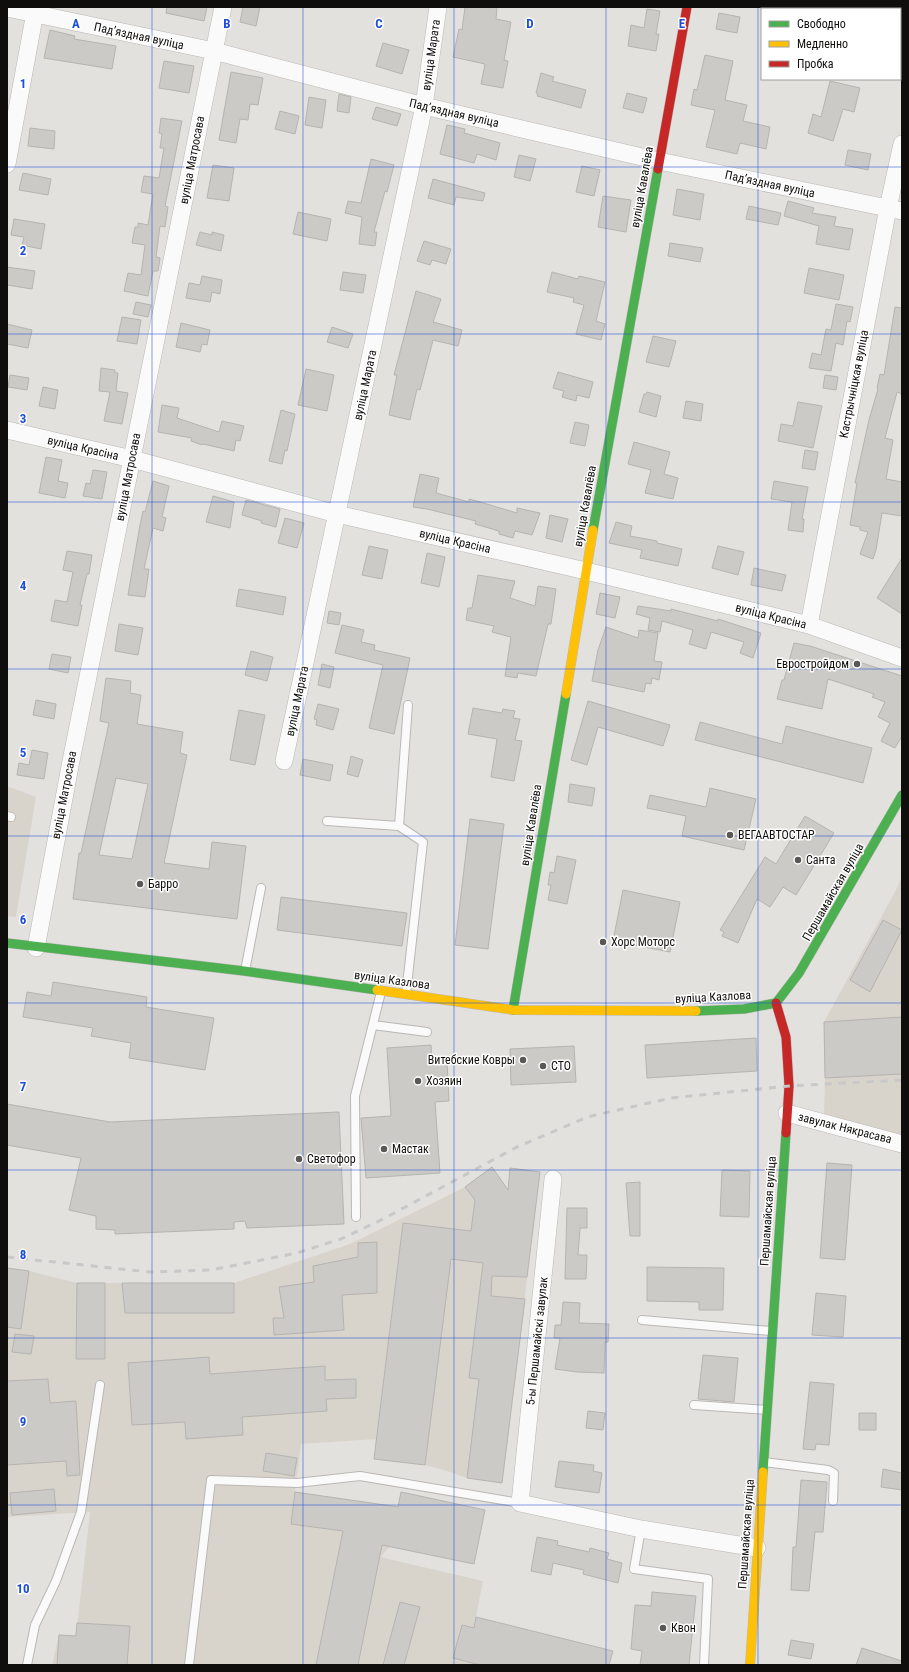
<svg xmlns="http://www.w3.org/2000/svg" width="909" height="1672" font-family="'Roboto Condensed',sans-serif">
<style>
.built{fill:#d9d4cb}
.building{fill:#cbcac7;stroke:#b6b4b1;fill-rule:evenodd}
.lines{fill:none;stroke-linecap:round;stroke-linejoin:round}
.lane-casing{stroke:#bab8b6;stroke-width:10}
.street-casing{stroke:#bab8b6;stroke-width:18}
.fast-casing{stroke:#bab8b6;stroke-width:10}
.slow-casing{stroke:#bab8b6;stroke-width:10}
.jam-casing{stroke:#bab8b6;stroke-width:10}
.lane{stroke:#fbfafa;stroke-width:8}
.street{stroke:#fbfafa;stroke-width:17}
.fast{stroke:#4caf50;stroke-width:9}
.slow{stroke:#ffc107;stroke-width:9}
.jam{stroke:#c62828;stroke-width:9}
.rail{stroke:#c9c8c8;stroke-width:3;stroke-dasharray:7 7;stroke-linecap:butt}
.grid{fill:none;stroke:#1d4ed8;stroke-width:1;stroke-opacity:0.55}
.poi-dot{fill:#5a5856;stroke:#fff;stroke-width:1.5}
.labels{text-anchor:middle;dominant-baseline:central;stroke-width:3;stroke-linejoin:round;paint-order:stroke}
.street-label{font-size:12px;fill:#100e0c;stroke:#fff}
.poi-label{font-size:12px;fill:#100e0c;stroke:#fff;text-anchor:start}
.grid-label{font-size:13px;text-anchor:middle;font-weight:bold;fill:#1d4ed8;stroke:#fff;stroke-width:3;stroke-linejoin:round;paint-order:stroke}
</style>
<rect width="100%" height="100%" fill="#e3e1de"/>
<!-- built -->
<path class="built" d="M7 786 36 797 16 917 7 916Z
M902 876V1149L824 1114 825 1078 824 1022 897 888Z
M492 1167 508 1189 510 1168 540 1172 502 1483 467 1478 447 1471 425 1465 374 1459 376 1439 301 1444 295 1492 398 1506 390 1547 380 1557 483 1581 476 1617 609 1665H52L59 1635 76 1636 90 1512 7 1517V1268L29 1271 77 1283H234L350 1244 465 1187Z"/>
<!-- building -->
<path class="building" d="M167 7H207L204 21 166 13Z
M243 7H260L256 26 240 22Z
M465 7H497L496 19 511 22 504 60 508 61 503 88 481 84 485 64 453 57 459 29 462 30Z
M647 9 660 11 656 34H659L656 51 628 46 631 25 644 28Z
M719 13 740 17 737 33 716 29Z
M50 30 75 36 74 39 116 46 112 69 44 58Z
M383 43 409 50 402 74 376 66Z
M705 55 733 61 725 100 747 105 743 121 770 127 766 149 740 143 737 154 706 147 715 110 691 105 694 89 697 90Z
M164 61 194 66 189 93 159 88Z
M231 72 263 78 258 105 250 104 248 120 240 119 236 143 219 140Z
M541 73 554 77 552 81 586 90 581 108 537 96 538 94 536 93Z
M830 81 860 88 854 112 843 109 833 141 808 133 813 114 821 117Z
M627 93 647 98 643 113 623 108Z
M339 94 351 97 349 113 337 111Z
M309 97 326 100 322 128 305 125Z
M376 107 401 114 397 126 372 119Z
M280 111 299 116 295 134 275 129Z
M161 118 182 121 165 206 168 207 165 227 160 226 156 257 160 258 158 271H153L148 296 124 291 128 273 141 275 145 245 132 243 135 227H138V223L148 225 153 194 141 192 144 176 159 178 164 148H160L162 134 159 133Z
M447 125 465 129 464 133 500 143 496 160 477 154 474 163 440 154Z
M30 128 55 131 54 149 28 146Z
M848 150 871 154 868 170 845 165Z
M519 155 536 159 530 181 514 177Z
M371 159 394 165 387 192 385 191 374 232H377L375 246 359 244 362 217 345 213 348 201 361 203Z
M213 165 234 168 229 201 207 198Z
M582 166 600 170 594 196 576 192Z
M23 173 51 179 48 195 19 190Z
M433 179 485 193 483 201 456 197 454 205 428 198Z
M677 189 704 194 700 220 673 215Z
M603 196 631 200 626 232 598 227Z
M788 201 814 208 812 213 836 217 834 226 853 229 849 250 816 244 819 226 784 216Z
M749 206 781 213 778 225 746 219Z
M298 212 331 219 327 241 293 234Z
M14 219 45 224 41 249 22 245 24 237 11 235Z
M200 232 212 235V232L224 235 221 251 196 245Z
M424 241 451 249 446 264 432 260 430 265 417 261Z
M670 243 703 248 700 262 668 256Z
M7 267 35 271 32 289 7 285Z
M809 268 844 275 839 300 804 293Z
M343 272 366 275 363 293 340 290Z
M552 272 578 279 579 276 605 282 596 321 605 324 601 340 576 334 584 305 573 302 574 298 547 292Z
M202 276 222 280 220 294 212 292 210 302 186 298 189 283 200 285Z
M416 291 441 299 433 322 462 330 458 346 433 340 420 390 417 389 410 420 389 415 397 375H394Z
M136 302 151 305 148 317 133 314Z
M836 304 853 307 850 322 847 321 843 345 836 343 831 371 809 368 812 353 821 355 826 329 831 330Z
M895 307 902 308V394L897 392 885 438 893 440 886 479 902 482V516L882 513 876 550 873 559 860 554 868 532 860 530V527L850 525 857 483H855L869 420 878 389 877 388 880 374 884 375Z
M122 317 141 320 137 344 117 341Z
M181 323 210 330 207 345 202 344 200 352 176 347Z
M7 324 32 330 28 348 7 344Z
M332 327 353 334 348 348 327 342Z
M653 336 676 341 669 367 646 362Z
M101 368 115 370V373H118L116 391 128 393 122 424 104 421 110 392 99 391Z
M306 369 334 375 327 411 298 405Z
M558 372 593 382 589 398 577 395 576 401 562 397 564 391 553 388Z
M10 375 29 378 27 390 8 387Z
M825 375 838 377 836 390 823 388Z
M43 387 58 390 55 409 39 406Z
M647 392 661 396 656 417 639 412 644 394H646Z
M686 401 703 404 701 421 683 418Z
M798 402 822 406 813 448 778 441 781 424 793 426Z
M162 405 179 408 177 418 219 432 222 421 244 426 240 441 236 440 234 451 203 444 202 445 191 441 192 438 158 432Z
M281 410 295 414 287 451 285 450 282 464 269 461Z
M575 422 589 425 585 446 570 443Z
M634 442 670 452 664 474 678 478 673 499 645 493 651 470 628 464Z
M805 450 818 452 815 470 802 468Z
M46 457 62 460 58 481 68 483 65 498 39 493Z
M93 470 107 472 102 499 83 496 86 483 90 484Z
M420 474 439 478 436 493 469 502V499L480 502 517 513V508L540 513 532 535 515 531 513 538 499 534V531L475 524 476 521 427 509 413 507Z
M153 481 169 486 162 517 166 518 163 531 153 528 144 569H149L145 597 128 595 140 525 143 511 145 512Z
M774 481 808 487 802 519H804L803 532 788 530 792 502 771 499Z
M213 496 234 502 230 528 206 522Z
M246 500 280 509 276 527 261 523 262 521 242 515Z
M550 515 568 519 562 542 546 538Z
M285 518 304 523 297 548 278 543Z
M616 522 632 526 630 536 657 541V543L682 549 678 566 640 558 642 550 609 543Z
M369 546 388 550 382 579 362 575Z
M718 546 744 552 738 575 712 568Z
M67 551 92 555 89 574H87L80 605H82L78 626 51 621 55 600 67 602 73 572 63 570Z
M427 553 445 557 439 587 421 583Z
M902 558V614L877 598Z
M754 568 786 575 782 591 751 585Z
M478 575 515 581 510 598 535 606 538 586 556 589 551 624H548L536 676 518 673 517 678 505 676 511 637 492 632 494 626 466 620 468 608H472Z
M239 589 286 597 283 615 236 606Z
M600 593 620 597 615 618 596 614Z
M638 606 671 611V609L718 621V619L761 633 753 658 740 653 744 642 711 632 706 649 689 644 693 630 662 621 660 632 648 630 650 618 636 614Z
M329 611 341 613 339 625 327 623Z
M119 624 143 628 138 655 115 651Z
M342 625 364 630 361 642 375 645 374 650 410 658 394 734 369 728 383 665 335 653Z
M606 627 638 638 639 630 658 633 654 661 662 662 659 680 652 678 651 684 646 683 644 692 592 681 598 650Z
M794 643 810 646 902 676V736L895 748 881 741 890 723 878 717 885 702 872 697 874 694 828 679 822 709 777 699 782 680H784Z
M251 651 273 657 267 681 245 675Z
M52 654 71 657 68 673 49 669Z
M322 664 334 667 330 688 318 685Z
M106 678 131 681 130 693 141 695 137 724 183 732 180 753 187 755 164 863 209 869 212 842 246 846 237 919 73 899 79 853H81L109 723 100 721ZM116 778 148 784 132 859 99 855Z
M36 700 56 704 54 719 33 715Z
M588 701 670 725 663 746 598 727 587 765 571 760Z
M318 704 339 709 333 730 316 725 317 720 314 719Z
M473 708 502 713 503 709 515 711 513 718 520 719 515 740 522 741 514 781 491 777 497 739 468 734Z
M239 710 265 715 255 765 230 760Z
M700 722 782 744 786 726 872 748 863 783 695 740Z
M32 750 48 753 44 779 17 775 19 763 29 765Z
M351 756 363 760 358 777 347 774Z
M303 759 333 765 330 781 300 775Z
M570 784 595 788 592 806 568 802Z
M710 788 756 799 744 850 682 836 686 816 647 808 650 795 706 807Z
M805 816 834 833 796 895 783 887 770 907 757 899 738 943 722 936 724 932 720 930 765 857 776 864Z
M470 819 504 824 488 949 455 945Z
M557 856 576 860 567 904 548 900 551 885H548L550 872 554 873Z
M623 890 680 902 670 952 613 941Z
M281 897 407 913 402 946 277 930Z
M883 920 902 930 870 992 850 980Z
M53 982 147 997 146 1007 214 1018 205 1070 129 1058 131 1043 91 1036 93 1028 23 1017 27 992 51 996Z
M902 1017V1074L825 1078 824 1022Z
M756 1038 757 1071 647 1078 645 1045Z
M431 1045 432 1062 447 1061 449 1101 435 1102 440 1173 366 1178 361 1118 391 1116 387 1048Z
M574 1046 576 1082 511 1085 510 1049Z
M7 1104 110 1122 339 1112 344 1224 247 1228 245 1221 234 1222V1229L115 1234V1230L96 1229V1216L69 1210 81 1158 7 1145Z
M827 1163 852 1165 845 1260 820 1258Z
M492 1167 508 1190 510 1168 540 1172 527 1277 492 1276 491 1296 525 1299 502 1483 467 1478 479 1379 469 1378 483 1263 451 1259 425 1465 374 1459 403 1223 471 1231 475 1200 465 1187Z
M722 1170 750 1171 749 1217 720 1216Z
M640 1182V1236H630L626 1183Z
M567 1208H587V1228H580L578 1255H587L586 1279H565Z
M377 1242V1293L342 1295 344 1330 274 1335 273 1318H284L279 1287 314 1282 313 1266 358 1257V1243Z
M647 1267 724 1268 723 1310H699V1302L647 1301Z
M7 1268 29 1271 21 1329 7 1327Z
M77 1283H105V1359H76Z
M122 1283H234V1313H125Z
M816 1293 846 1296 843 1337 812 1335Z
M563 1302 580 1303 579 1323 609 1324 608 1342H605L604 1373 577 1372 555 1369 560 1338H554L555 1325H561Z
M15 1334 34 1336 31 1354 12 1352Z
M703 1355 738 1358 734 1402 698 1399Z
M209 1357 210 1374 325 1366V1380L356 1379V1398L326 1399 327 1411 242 1417 243 1435 186 1439 185 1422 132 1425 128 1363Z
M48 1379 50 1403 76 1401 80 1475 67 1476 66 1461 7 1465V1381Z
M810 1382 834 1384 829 1445 816 1444 815 1450 803 1449Z
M588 1411 605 1413 603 1430 586 1428Z
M859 1413H876V1430H859Z
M266 1453 297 1458 294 1476 263 1471Z
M559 1461 594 1465 593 1471 602 1473 599 1493 555 1487Z
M883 1469 902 1473V1490L881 1487Z
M801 1480 827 1482 823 1532H815L809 1591 791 1590 793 1547H796Z
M54 1489 56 1511 12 1515 10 1493Z
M295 1492 398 1507 401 1492 485 1510 474 1564 382 1545 358 1665H316L343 1531 291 1524Z
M537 1537 558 1541 557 1545 589 1552 590 1548 609 1553 607 1559 622 1563 618 1583 583 1574 584 1570 553 1563 551 1575 531 1571Z
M652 1592 696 1596 689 1665H640L642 1651 631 1649 635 1605 651 1606Z
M400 1602 420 1607 404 1665H383Z
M476 1617 613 1651 609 1665H480L453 1658 462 1625 474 1628Z
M77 1623 130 1626 127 1665H57L59 1635 76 1636Z
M791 1640 814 1644 811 1659 788 1655Z
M862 1648 902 1661V1665H856Z"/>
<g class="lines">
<!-- lane casing -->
<g class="lane-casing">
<path id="lane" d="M7 816 11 817
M327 821 399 826 423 842 406 994
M399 826 408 705
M245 971 261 888
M373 1025 427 1032
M356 1217 355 1096 381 992
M642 1320 771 1331
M694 1405 766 1410
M764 1462 828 1470 834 1473 833 1501
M641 1529 634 1569 708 1579 704 1665
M27 1665 35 1625 56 1581 81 1512 100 1385
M189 1665 211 1480 297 1483 360 1476 520 1503"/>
</g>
<!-- street casing -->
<g class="street-casing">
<path id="street" d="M7 8 214 51 424 106 659 161 902 211
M7 164 36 7
M7 430 132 459 337 514 586 571 809 625 902 658
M809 625 888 208 902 144
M284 761 424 106 438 7
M36 948 71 761 223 7
M787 1113 902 1144
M553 1179 520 1503 641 1529 757 1548"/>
</g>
<!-- fast casing -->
<g class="fast-casing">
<path id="fast" d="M593 530 658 169
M7 943 244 971 377 990
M776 1003 799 973 902 795
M513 1010 566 694
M696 1011 744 1009 776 1003
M763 1472 786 1133"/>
</g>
<!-- slow casing -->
<g class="slow-casing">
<path id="slow" d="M566 694 593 530
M377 990 513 1010 696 1011
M750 1665 763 1472"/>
</g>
<!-- jam casing -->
<g class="jam-casing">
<path id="jam" d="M658 169 687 7
M776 1003 786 1037 789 1086 786 1133"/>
</g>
<!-- lane -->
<use href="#lane" class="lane"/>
<!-- street -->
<use href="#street" class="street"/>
<!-- fast -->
<use href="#fast" class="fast"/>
<!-- slow -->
<use href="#slow" class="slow"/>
<!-- jam -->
<use href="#jam" class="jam"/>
<!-- rail -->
<path class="rail" d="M7 1257 150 1272 211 1270 297 1253 341 1239 383 1219 515 1148 587 1117 671 1098 789 1086 902 1080"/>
</g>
<!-- grid -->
<path class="grid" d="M152 7V1665M303 7V1665M454 7V1665M606 7V1665M758 7V1665M7 167H902M7 334H902M7 502H902M7 669H902M7 836H902M7 1003H902M7 1170H902M7 1338H902M7 1505H902"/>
<!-- markers -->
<g class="poi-dot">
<circle cx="857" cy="664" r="4"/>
<circle cx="730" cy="835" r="4"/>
<circle cx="798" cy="860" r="4"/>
<circle cx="140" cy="884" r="4"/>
<circle cx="603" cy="942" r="4"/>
<circle cx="523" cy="1060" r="4"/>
<circle cx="543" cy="1066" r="4"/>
<circle cx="418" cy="1081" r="4"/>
<circle cx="384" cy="1149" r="4"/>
<circle cx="299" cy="1159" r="4"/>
<circle cx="663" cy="1628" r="4"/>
</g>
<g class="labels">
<!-- street labels -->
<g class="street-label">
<text transform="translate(139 36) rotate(12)">Падʼяздная вуліца</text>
<text transform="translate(431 55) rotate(-82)">вуліца Марата</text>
<text transform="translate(454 113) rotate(13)">Падʼяздная вуліца</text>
<text transform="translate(192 160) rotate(-79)">вуліца Матросава</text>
<text transform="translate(770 184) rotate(12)">Падʼяздная вуліца</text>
<text transform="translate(642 187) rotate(-80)">вуліца Кавалёва</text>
<text transform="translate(854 384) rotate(-79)">Кастрычніцкая вуліца</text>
<text transform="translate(365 385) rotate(-78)">вуліца Марата</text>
<text transform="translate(83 448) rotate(13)">вуліца Красіна</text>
<text transform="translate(128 477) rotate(-79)">вуліца Матросава</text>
<text transform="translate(585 506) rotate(-80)">вуліца Кавалёва</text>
<text transform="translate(455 541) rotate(13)">вуліца Красіна</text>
<text transform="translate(771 616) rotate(14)">вуліца Красіна</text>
<text transform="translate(297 701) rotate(-78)">вуліца Марата</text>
<text transform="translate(64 795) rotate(-79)">вуліца Матросава</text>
<text transform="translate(531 825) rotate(-81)">вуліца Кавалёва</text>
<text transform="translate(833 892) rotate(-60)">Першамайская вуліца</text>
<text transform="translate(392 980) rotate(8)">вуліца Казлова</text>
<text transform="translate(713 997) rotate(-3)">вуліца Казлова</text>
<text transform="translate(845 1128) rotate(14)">завулак Някрасава</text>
<text transform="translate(768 1211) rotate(-86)">Першамайская вуліца</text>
<text transform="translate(537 1341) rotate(-84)">5-ы Першамайскі завулак</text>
<text transform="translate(746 1534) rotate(-86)">Першамайская вуліца</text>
</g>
<!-- poi labels -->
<g class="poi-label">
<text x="849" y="664" text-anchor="end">Евростройдом</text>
<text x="738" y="835">ВЕГААВТОСТАР</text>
<text x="806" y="860">Санта</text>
<text x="148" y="884">Барро</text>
<text x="611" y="942">Хорс Моторс</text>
<text x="515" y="1060" text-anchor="end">Витебские Ковры</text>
<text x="551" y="1066">СТО</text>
<text x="426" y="1081">Хозяин</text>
<text x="392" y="1149">Мастак</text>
<text x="307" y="1159">Светофор</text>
<text x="671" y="1628">Квон</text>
</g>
</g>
<g class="grid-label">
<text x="76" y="28">A</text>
<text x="227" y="28">B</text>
<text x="379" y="28">C</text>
<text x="530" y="28">D</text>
<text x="682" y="28">E</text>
<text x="23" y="88">1</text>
<text x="23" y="255">2</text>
<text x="23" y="423">3</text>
<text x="23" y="590">4</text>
<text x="23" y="757">5</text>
<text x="23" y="924">6</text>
<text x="23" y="1091">7</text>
<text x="23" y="1259">8</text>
<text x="23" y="1426">9</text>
<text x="23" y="1593">10</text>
</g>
<!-- border -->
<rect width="909" height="1672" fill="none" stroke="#100e0c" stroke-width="16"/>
<!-- legend -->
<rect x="761" y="8" width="140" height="72" fill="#ffffff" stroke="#9f9f9e"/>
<rect x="769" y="21" width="20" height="6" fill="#4caf50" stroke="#9f9f9e"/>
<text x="797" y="28" font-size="12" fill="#100e0c">Свободно</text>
<rect x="769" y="41" width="20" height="6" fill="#ffc107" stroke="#9f9f9e"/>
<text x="797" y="48" font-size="12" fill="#100e0c">Медленно</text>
<rect x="769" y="61" width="20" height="6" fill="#c62828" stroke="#9f9f9e"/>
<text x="797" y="68" font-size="12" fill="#100e0c">Пробка</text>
</svg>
